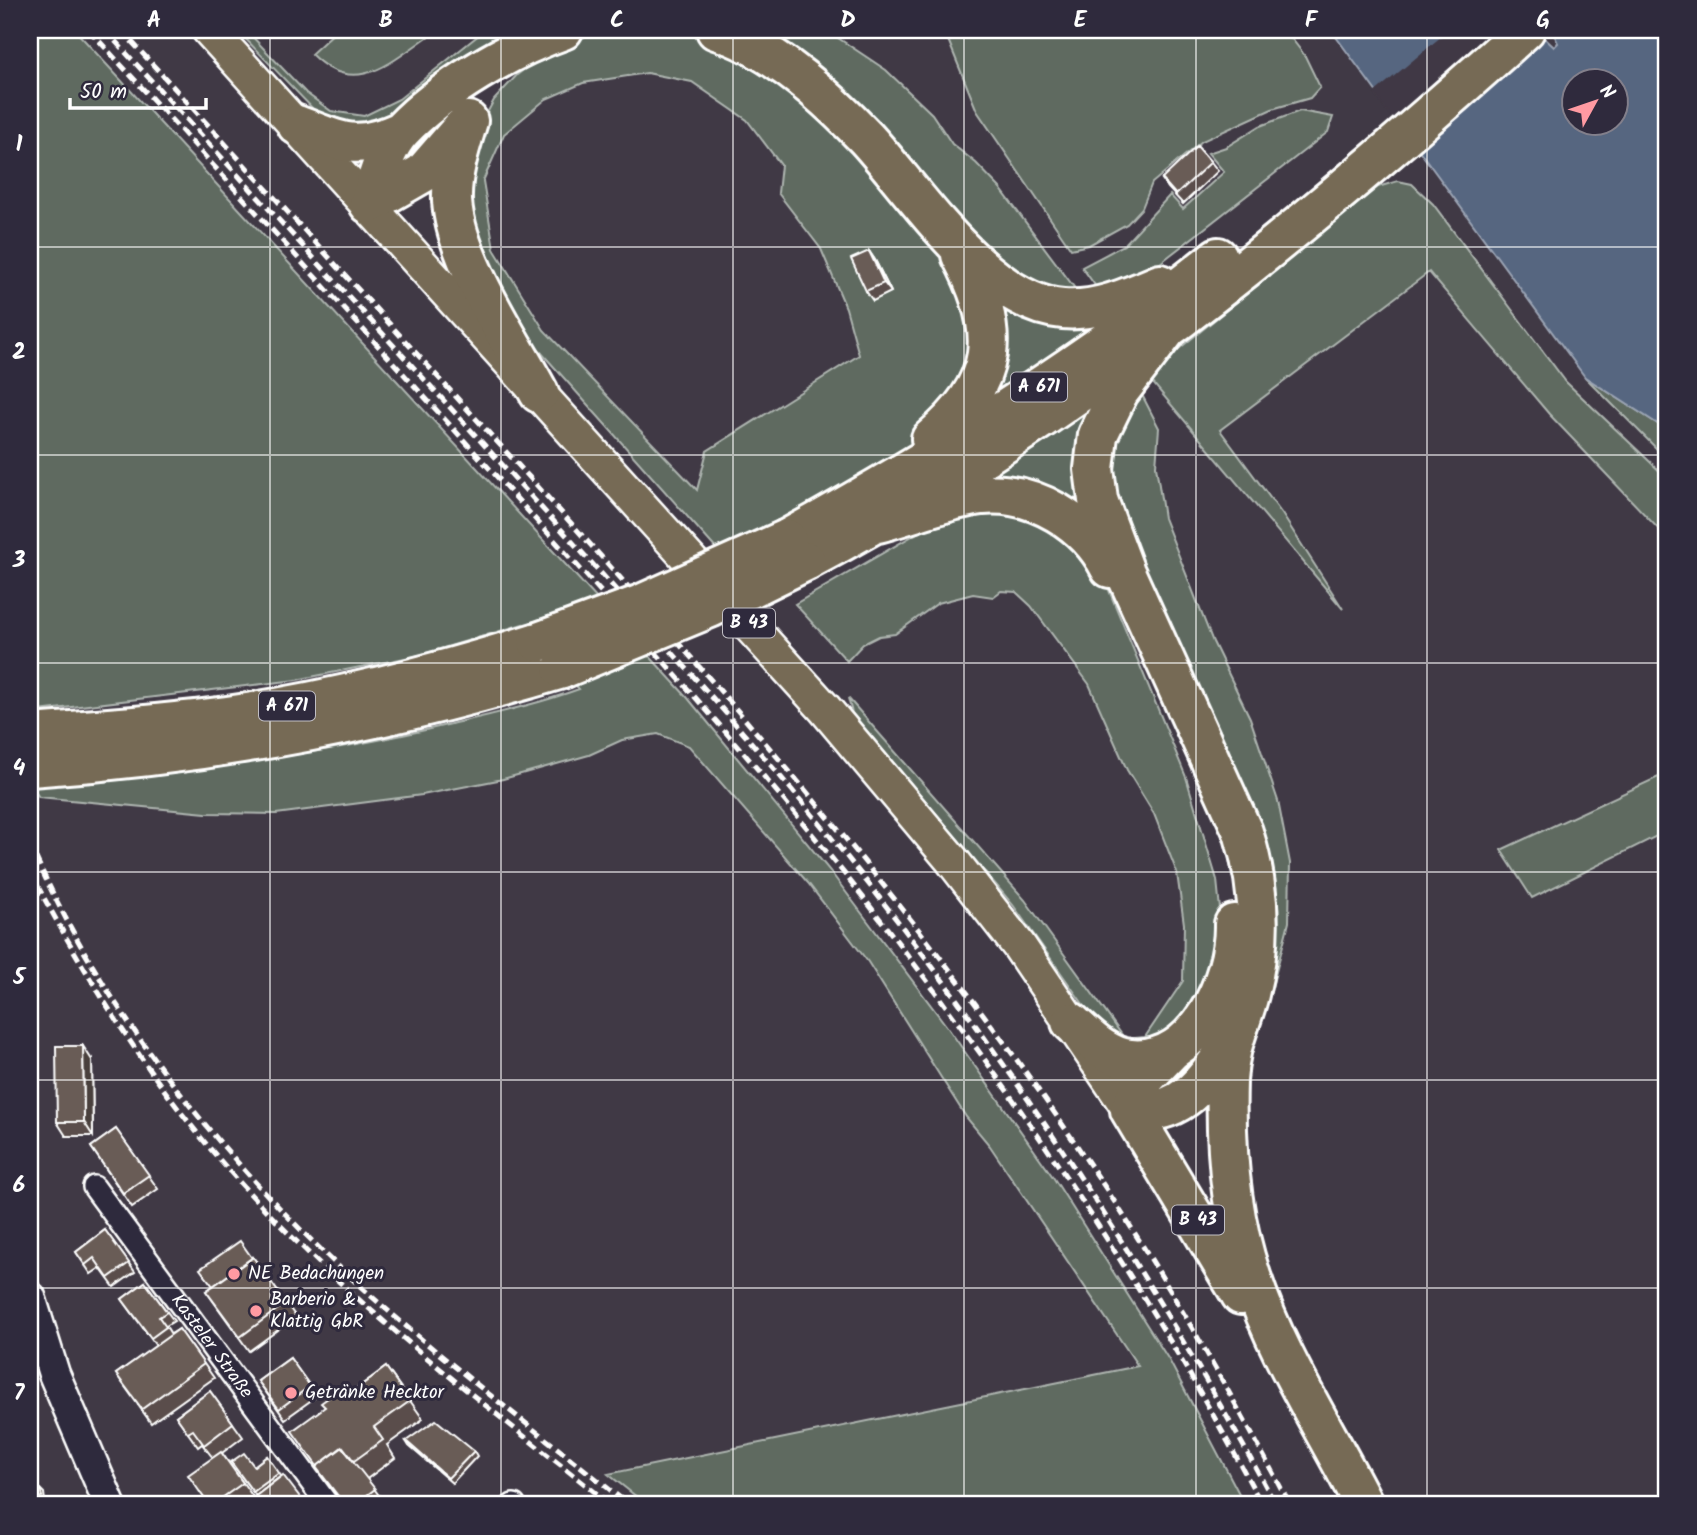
<svg xmlns="http://www.w3.org/2000/svg" width="1697" height="1535" font-family="Kalam,sans-serif">
<style>
.green{fill:#5e6b61;stroke:#aeb5b0;stroke-width:2;fill-rule:evenodd}
.water{fill:#566680;stroke:#9aa3b3;stroke-width:2;fill-rule:evenodd}
.pier{fill:#403945}
.lines{fill:none;stroke-linecap:round;stroke-linejoin:round}
.street-casing{stroke:#fff;stroke-width:26}
.secondary-casing{stroke:#fff;stroke-width:35}
.primary-casing{stroke:#fff;stroke-width:38}
.highway-casing{stroke:#fff;stroke-width:44}
.street{stroke:#2f2a3d;stroke-width:21}
.secondary{stroke:#2f2a3d;stroke-width:30}
.primary{stroke:#766a54;stroke-width:33}
.highway{stroke:#766a54;stroke-width:38}
.rail{stroke:#fff;stroke-width:5;stroke-dasharray:10 5;stroke-linecap:butt}
.highway-bridge-casing{stroke:#fff;stroke-width:44;stroke-linecap:butt}
.highway-bridge{stroke:#766a54;stroke-width:38}
.wall{fill:#5a4e4b;stroke:#fff;stroke-width:2}
.shaded-wall{fill:#4a403d;stroke:#fff;stroke-width:2}
.building{fill:#695b57;stroke:#fff;stroke-width:2}
.grid{fill:none;stroke:#fff;stroke-width:2;stroke-opacity:0.55}
.poi-dot{fill:#ff9aa2;stroke:#2f2a3d;stroke-width:2.5}
.labels{text-anchor:middle;dominant-baseline:central;stroke-width:6;stroke-linejoin:round;paint-order:stroke}
.shield{fill:#2f2a3d;stroke:#c1bfc5;stroke-width:2}
.shield-label{font-size:18px;font-weight:bold;fill:#fff}
.poi-label{font-size:19px;fill:#fff;stroke:#2f2a3d;text-anchor:start}
.street-label{font-size:19px;fill:#fff;stroke:#2f2a3d}
.neatline{fill:none;stroke:#fff;stroke-width:2.5}
.grid-label{font-size:23px;text-anchor:middle;font-weight:bold;fill:#fff}
</style>
<rect width="100%" height="100%" fill="#403945"/>
<filter id="ink" filterUnits="userSpaceOnUse"><feTurbulence type="fractalNoise" baseFrequency=".0143" numOctaves="2"/><feDisplacementMap in="SourceGraphic" scale="14" xChannelSelector="R" yChannelSelector="G"/><feConvolveMatrix kernelMatrix="1 2 1 2 8 2 1 2 1" color-interpolation-filters="sRGB"/></filter>
<g filter="url(#ink)">
<!-- green -->
<path class="green" d="M30 30H75L687 697 830 871 948 1028 1053 1177 1169 1360 1245 1505H647L608 1474 1138 1366 990 1146 966 1117 868 962 808 883 689 746 658 734 622 740 589 755 503 779 422 795 276 814 206 813 39 797 31 786C173 772 311 758 451 724 493 714 538 704 579 689L523 624 420 655 296 680 30 712Z
M237 30H246L306 93 331 111 364 116 399 99 485 30H522L409 110 355 130 316 112Z
M337 30H438C394 58 358 101 311 54Z
M617 30H683L737 50 779 73 939 243 979 338 945 416 898 455 742 543 718 551 523 332 492 289 465 199 480 126 494 100 517 75 539 58 571 40ZM647 73 692 82 747 120 781 165 778 193 821 249 846 308 859 355 707 451 697 490 544 330 494 249 483 181 504 134 546 99 583 83Z
M752 30H826L886 70 932 114 952 144 976 163 1000 188 1079 294 1020 285Z
M944 30H1285L1305 56 1320 87 1310 98 1272 109 1202 141 1152 183 1142 208 1127 224 1089 245 1071 249 977 111Z
M1300 111 1333 117 1328 132 1155 267 1099 291 1082 267 1124 245 1170 195 1183 209 1224 172 1208 153 1226 147 1260 126Z
M1398 181 1412 184 1433 204 1566 382 1667 478V538L1549 414 1429 272 1220 430 1282 514 1343 609 1152 382 1148 374 1378 187Z
M993 305 1113 313 962 420Z
M1585 377 1667 430V459Z
M1105 391 1090 505 1073 514 937 504Z
M1140 391 1159 428 1156 466 1164 518 1213 642 1250 718 1278 801 1290 863 1289 922 1271 991 1263 998 1229 786 1103 463Z
M965 512 1042 516 1106 583 1186 777 1217 880 1221 919 1204 997 1162 1048 1107 1038 1013 905 852 713 848 698 1025 900 1125 1039 1145 1037 1183 981 1184 924 1177 873 1154 814 1127 770 1089 684 1031 606 1016 592 1001 591 993 597 973 594 938 603 895 634 879 636 863 644 847 661 795 604 921 531Z
M1667 773V831L1532 898 1501 850Z"/>
<!-- water -->
<path class="water" d="M1331 30H1536L1554 47 1558 43 1552 30H1667V430L1585 377ZM1574 80H1616V122H1574Z"/>
<!-- pier -->
<path class="pier" d="M1449 30H1541L1546 36 1417 152 1374 93Z"/>
<g class="lines">
<!-- street casing -->
<g class="street-casing">
<g id="street">
<path id="s1" d="M94 1187 328 1505"/>
<path d="M513 1505H514"/>
</g>
</g>
<!-- secondary casing -->
<g class="secondary-casing">
<path id="secondary" d="M30 1297 54 1374 110 1505"/>
</g>
<!-- primary casing -->
<g class="primary-casing">
<path id="primary" d="M209 30 825 709 952 860 1019 946 1130 1110"/>
</g>
<!-- highway casing -->
<g class="highway-casing">
<path id="highway" d="M716 30C772 47 826 96 866 138 915 191 985 303 1063 309 1097 312 1129 297 1160 284
M468 121C460 147 451 174 452 201 456 261 510 339 539 393
M297 125C342 142 354 152 401 131
M369 204C377 181 384 149 402 130 441 89 511 48 563 30
M369 204 423 173 462 128
M1165 332 1119 392 1098 435 1094 469 1098 500 1125 572 1243 832C1260 886 1263 939 1249 994 1240 1028 1229 1044 1227 1081 1225 1147 1230 1214 1251 1276 1277 1356 1326 1430 1364 1505
M931 439C999 382 1002 332 961 255
M878 523C912 514 948 499 982 495 1035 490 1087 523 1110 568
M787 539C937 456 1084 365 1218 257
M806 561C1071 421 1303 230 1525 30
M30 734C95 729 161 725 227 716 333 701 436 674 538 642
M30 767C212 755 387 722 562 669
M1071 1022C1088 1037 1106 1057 1130 1059 1196 1066 1235 979 1234 924
M1172 1050 1143 1080 1130 1110 1241 1295
M1130 1110C1179 1119 1206 1081 1230 1044"/>
</g>
<!-- street -->
<use href="#street" class="street"/>
<!-- secondary -->
<use href="#secondary" class="secondary"/>
<!-- primary -->
<use href="#primary" class="primary"/>
<!-- highway -->
<use href="#highway" class="highway"/>
<!-- rail -->
<path class="rail" d="M89 30C226 179 363 329 499 479 626 620 756 760 873 910 1018 1097 1152 1295 1262 1505
M105 30C246 184 387 338 528 493 649 626 771 759 882 901 1031 1091 1161 1293 1276 1505
M121 30C258 179 394 329 531 479 730 698 922 915 1088 1162 1163 1272 1228 1388 1290 1505
M30 844C98 1002 211 1146 336 1264 428 1350 531 1426 629 1505
M30 872C82 969 138 1062 208 1146 324 1285 471 1393 611 1505"/>
<!-- highway-bridge casing -->
<g class="highway-bridge-casing">
<path id="highway-bridge" d="M538 642 639 605 787 539
M562 669 710 608 806 561"/>
</g>
<!-- highway-bridge -->
<use href="#highway-bridge" class="highway-bridge"/>
</g>
<!-- wall -->
<path class="wall" d="M1211 162 1218 171 1183 204 1168 188 1162 179Z
M869 251 875 260 891 292 873 301 866 291Z
M92 1060 93 1136H66L57 1122Z
M116 1129 158 1189 132 1207 91 1147Z
M105 1230 135 1272 114 1287 100 1268 91 1274 76 1252Z
M253 1257 296 1317 249 1351 206 1291Z
M145 1282 174 1321 166 1326 171 1334 179 1329 214 1378 151 1423 116 1374 156 1346 122 1299Z
M290 1358 317 1396 285 1419 258 1381Z
M386 1367 423 1419 387 1445 395 1458 367 1479 386 1505H343L316 1467 348 1395Z
M210 1391 243 1437 222 1453 253 1497 241 1505H209L213 1458 202 1444 198 1447 176 1416Z
M406 1441 474 1451 477 1456 452 1483 409 1446Z
M267 1456 281 1476 256 1496 231 1462 254 1466Z
M40 1489 44 1493 45 1502 30 1505V1491Z"/>
<!-- shaded-wall -->
<path class="shaded-wall" d="M869 251 875 260 891 292 884 283Z
M83 1046 92 1060 93 1136 84 1122Z"/>
<!-- building -->
<path class="building" d="M1197 146 1211 162 1176 195 1162 179Z
M869 251 884 283 866 291 851 259Z
M56 1046H83L84 1122H57Z
M116 1129 149 1175 123 1193 91 1147Z
M105 1230 129 1263 108 1278 94 1258 85 1265 76 1252Z
M240 1241 252 1258 213 1286 200 1269Z
M253 1257 286 1303 240 1337 206 1291Z
M145 1282 167 1312 159 1317 166 1327 151 1338 122 1299Z
M179 1329 204 1364 142 1409 116 1374Z
M290 1358 310 1386 279 1409 258 1381Z
M386 1367 410 1401 374 1427 383 1440 354 1461 343 1447 317 1466 292 1431 325 1407 321 1403 343 1387 348 1395Z
M210 1391 233 1423 204 1445 193 1430 188 1433 176 1416Z
M436 1420 474 1451 448 1478 406 1441Z
M342 1447 375 1489 354 1505H345L316 1467Z
M221 1452 243 1483 212 1505H209L188 1475Z
M244 1453 254 1466 267 1456 279 1473 253 1492 231 1462Z
M283 1475 306 1505H244Z
M40 1489 42 1497 30 1500V1491Z"/>
</g>
<!-- grid -->
<path class="grid" d="M270 30V1505M501 30V1505M733 30V1505M964 30V1505M1196 30V1505M1427 30V1505M30 247H1667M30 455H1667M30 663H1667M30 872H1667M30 1080H1667M30 1288H1667"/>
<!-- markers -->
<g class="poi-dot">
<circle cx="234" cy="1274" r="7"/>
<circle cx="256" cy="1311" r="7"/>
<circle cx="291" cy="1393" r="7"/>
</g>
<g class="labels">
<!-- shield labels -->
<g class="shield">
<rect x="1011" y="372.5" width="56" height="29" rx="5"/>
<rect x="723" y="608.5" width="52" height="29" rx="5"/>
<rect x="259" y="691.5" width="56" height="29" rx="5"/>
<rect x="1172" y="1205.5" width="52" height="29" rx="5"/>
</g>
<g class="shield-label">
<text x="1039" y="387">A 671</text>
<text x="749" y="623">B 43</text>
<text x="287" y="706">A 671</text>
<text x="1198" y="1220">B 43</text>
</g>
<!-- poi labels -->
<g class="poi-label">
<text x="248" y="1274">NE Bedachungen</text>
<text x="270" y="1300">Barberio &amp;<tspan x="270" dy="22">Klattig GbR</tspan></text>
<text x="305" y="1393">Getränke Hecktor</text>
</g>
<!-- street labels -->
<g class="street-label">
<text stroke="none"><textPath href="#s1" startOffset="198">Kasteler Straße</textPath></text>
</g>
</g>
<!-- margin -->
<rect width="1697" height="1535" fill="none" stroke="#2f2a3d" stroke-width="77"/>
<!-- north arrow -->
<g transform="translate(1595 102) rotate(50)"><circle r="33" fill="#2f2a3d" stroke="#827f8b" stroke-width="2"/>
<path d="M0-5L12 26L0 18L-12 26Z" fill="#ff9aa2"/>
<text y="-10" font-size="19" font-weight="bold" text-anchor="middle" fill="#ffffff">N</text>
</g>
<!-- scale -->
<path d="M70 98v10h136v-10" fill="none" stroke="#ffffff" stroke-width="3.5"/>
<text x="80" y="98" font-size="21" fill="#ffffff" stroke="#2f2a3d" stroke-width="5" paint-order="stroke">50 m</text>
<rect x="38" y="38" width="1620" height="1458" class="neatline"/>
<g class="grid-label">
<text x="154" y="27">A</text>
<text x="386" y="27">B</text>
<text x="617" y="27">C</text>
<text x="848" y="27">D</text>
<text x="1080" y="27">E</text>
<text x="1311" y="27">F</text>
<text x="1543" y="27">G</text>
<text x="19" y="151">1</text>
<text x="19" y="359">2</text>
<text x="19" y="567">3</text>
<text x="19" y="775">4</text>
<text x="19" y="984">5</text>
<text x="19" y="1192">6</text>
<text x="19" y="1400">7</text>
</g>
</svg>
